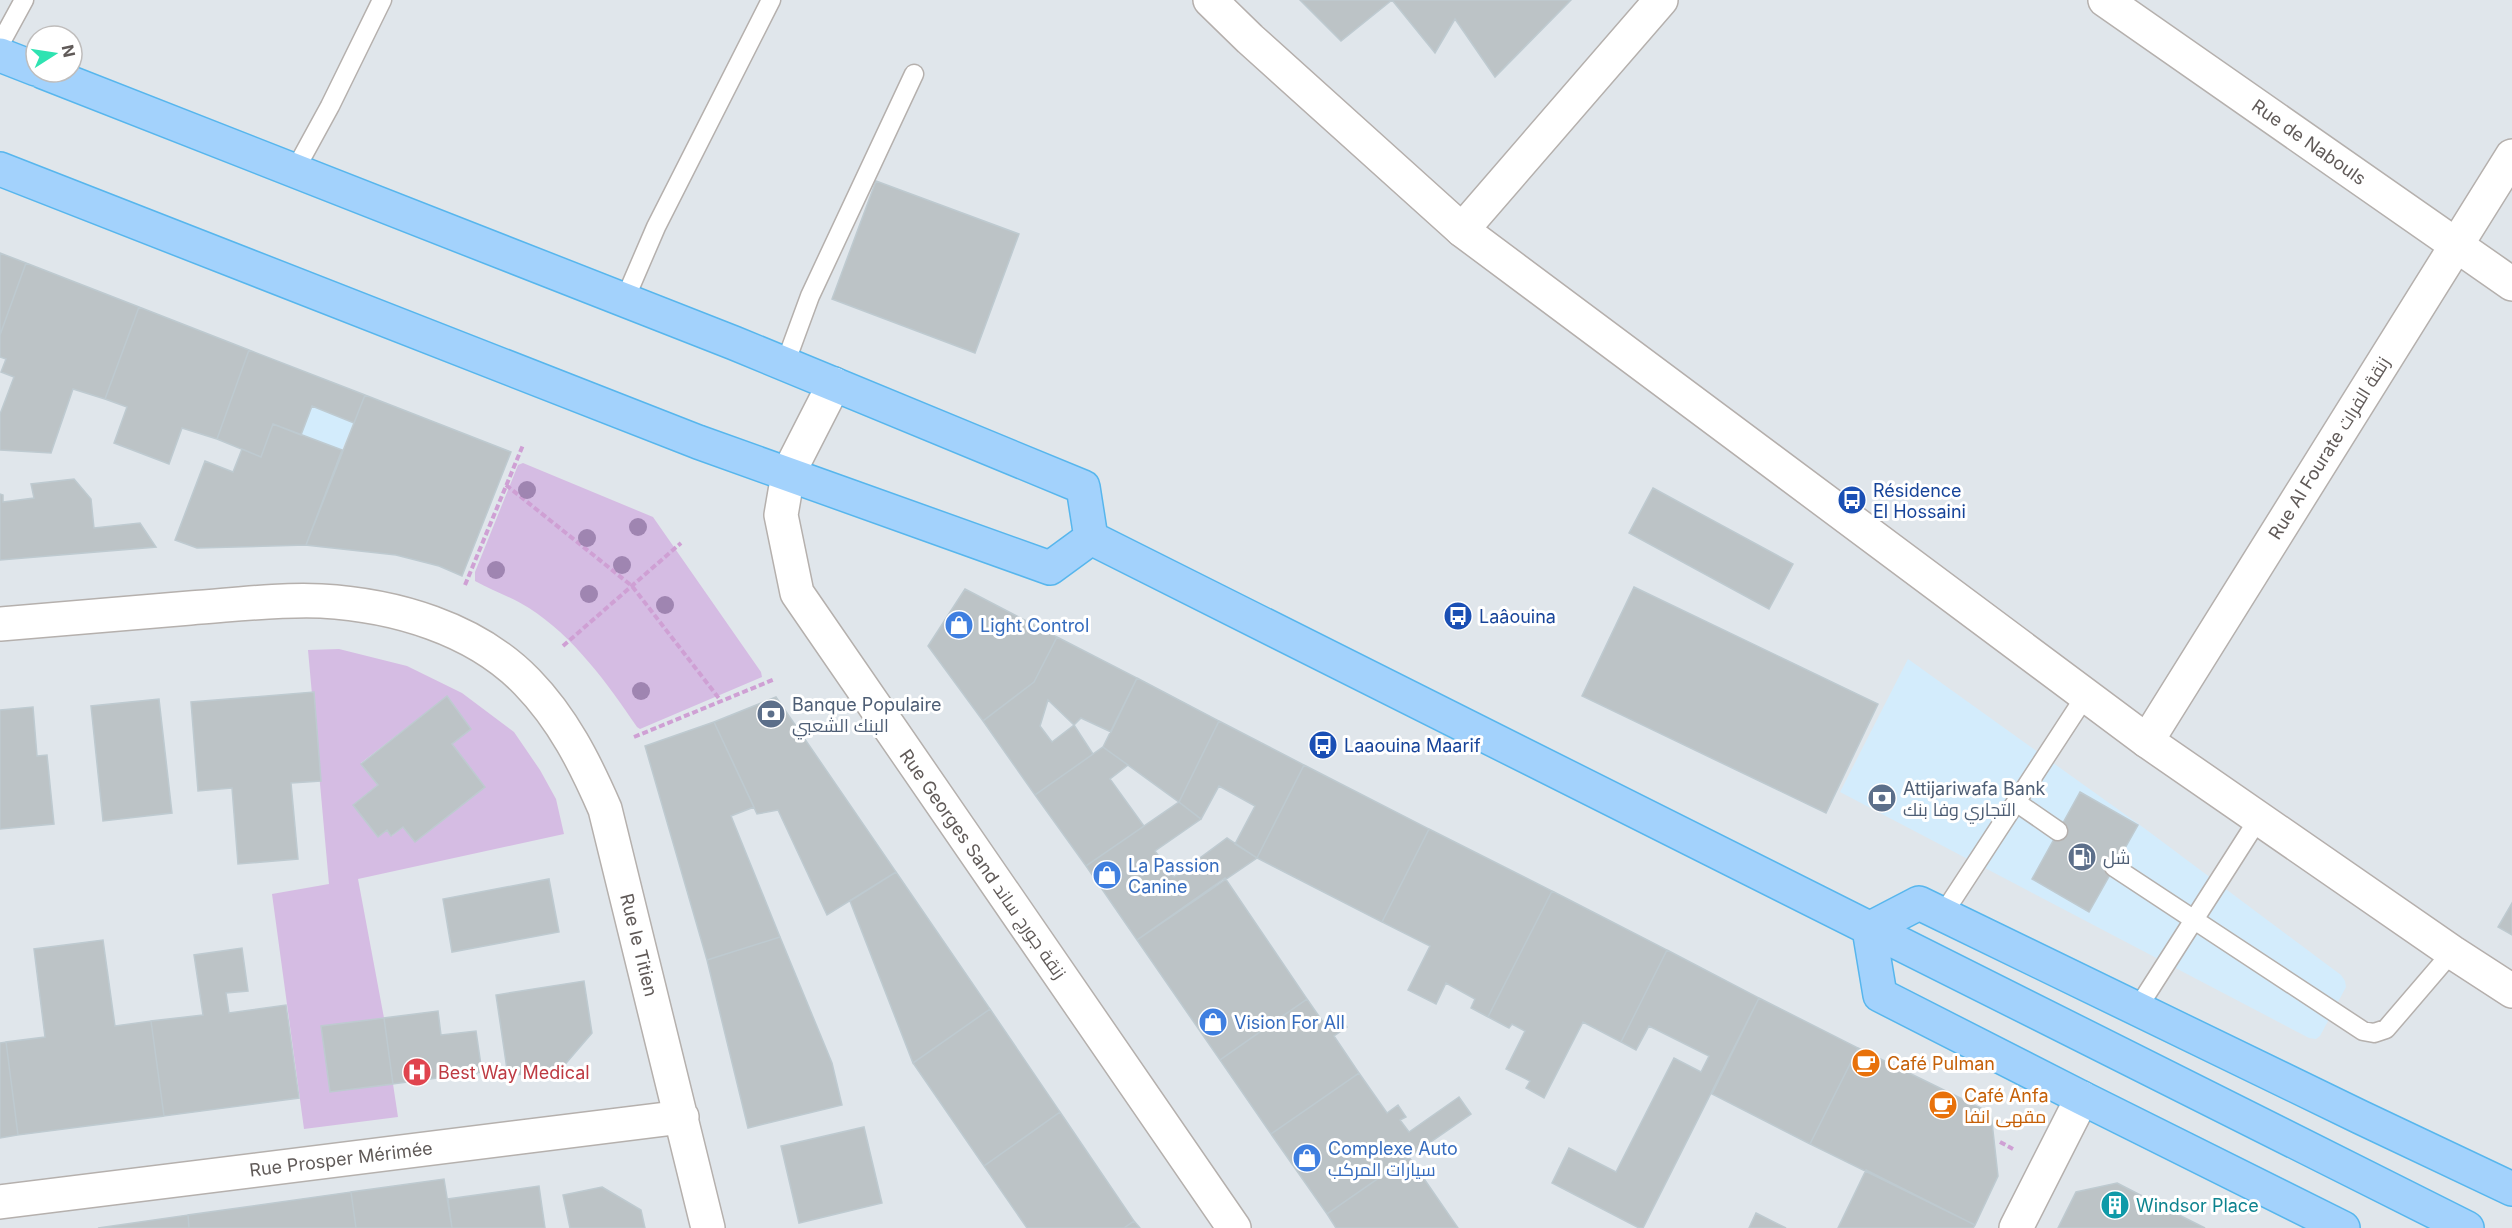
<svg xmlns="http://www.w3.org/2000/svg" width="2512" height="1228" font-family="Inter,Cairo,sans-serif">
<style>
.commercial{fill:#d3ecfc}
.green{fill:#d5bce3;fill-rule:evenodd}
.building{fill:#bcc3c6;stroke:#becad0;stroke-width:1.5;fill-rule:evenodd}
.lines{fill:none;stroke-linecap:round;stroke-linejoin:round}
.service-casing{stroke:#b5b0ad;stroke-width:21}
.minor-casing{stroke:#b5b0ad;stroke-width:36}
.tertiary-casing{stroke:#b5b0ad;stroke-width:36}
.secondary-casing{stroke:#b5afac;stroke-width:36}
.primary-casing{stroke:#57b6ed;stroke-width:36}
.path{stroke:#cfa0d4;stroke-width:4;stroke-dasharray:6 3;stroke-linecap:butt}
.service{stroke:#fff;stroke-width:18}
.minor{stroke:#fff;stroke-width:33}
.tertiary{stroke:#fff;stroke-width:33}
.secondary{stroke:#fff;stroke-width:33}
.primary{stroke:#a3d2fc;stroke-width:33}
.tree{fill:#9f85b1}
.labels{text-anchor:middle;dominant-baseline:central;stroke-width:6;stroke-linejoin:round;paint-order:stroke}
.street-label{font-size:18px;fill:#605a58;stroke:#fff}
.transit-label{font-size:18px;fill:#164399;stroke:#fff;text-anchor:start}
.shop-label{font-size:18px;fill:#366cbe;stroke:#fff;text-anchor:start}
.service-label{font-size:18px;fill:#4e5e75;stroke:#fff;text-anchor:start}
.food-label{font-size:18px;fill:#c56008;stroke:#fff;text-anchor:start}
.health-label{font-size:18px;fill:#be3a42;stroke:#fff;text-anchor:start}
.culture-label{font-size:18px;fill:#0d838f;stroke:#fff;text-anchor:start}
</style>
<rect width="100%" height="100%" fill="#e0e6eb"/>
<!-- commercial -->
<path class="commercial" d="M249 350 365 395 342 450 274 424 261 457 217 439Z
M1908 659 2144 828 2341 975 2345 981 2346 987 2320 1036 2316 1039 2309 1038 1840 792Z"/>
<!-- green -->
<path class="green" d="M523 463 653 517 761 672 762 677 640 729 637 727C608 684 573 636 529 608 512 597 493 591 475 581V572L518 465Z
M339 649 407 666 462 693 514 732 540 770 556 799 564 834 358 879 384 1018 321 1026 330 1092 393 1084 398 1117 304 1129 272 894 329 884 308 650ZM446 697 452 744 485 787 415 841 403 827 392 836 387 830 378 837 353 805 378 785 361 763Z"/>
<!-- building -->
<path class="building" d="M1300 0H1571L1495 77 1455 19 1435 53 1392 0 1341 41Z
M876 181 1019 234 975 353 832 299Z
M0 253 26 263 0 335Z
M26 263 139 307 105 399 73 389 51 453 0 450V414L14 377 1 372 6 359 0 357V335Z
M139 307 249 350 217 439 182 428 169 464 114 443 127 407 105 399Z
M249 350 365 395 354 423 312 406 301 435 273 424 261 457 217 439Z
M365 395 511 452 462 576 439 566 396 555 306 545Z
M273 424 342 450 306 545 197 548 175 540 205 461 233 472 242 449 261 457Z
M74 479 91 499 94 528 140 523 156 547 0 560V494L3 495V502L34 498 31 484Z
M1653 488 1793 564 1769 609 1629 533Z
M1634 587 1878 704 1826 813 1582 696Z
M965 589 1057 637 1034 682 983 721 928 646Z
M1057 637 1137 678 1111 732 1081 718 1074 725 1093 754 1035 795 983 721 1034 682ZM1048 700 1074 725 1052 742 1040 726Z
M1137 678 1219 721 1179 802 1103 747Z
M314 692 321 781 291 783 298 859 238 864 232 788 198 791 191 702Z
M447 696 471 729 452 744 485 787 415 842 403 827 391 836 387 830 378 837 353 805 378 785 361 764Z
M776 697 896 872 827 915 778 810 757 814 714 722Z
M159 699 172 813 103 821 91 706Z
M33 707 37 756 47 755 54 824 0 829V710Z
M1219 721 1304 765 1257 858 1235 844 1255 806 1219 786 1201 819 1179 802Z
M714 722 754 807 731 816 780 937 707 960 645 746Z
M1103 747 1128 765 1110 779 1144 826 1086 866 1035 795Z
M1304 765 1429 829 1382 922 1257 858Z
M2080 792 2138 825 2089 912 2032 879Z
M1179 802 1201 819 1155 851 1174 877 1227 838 1257 858 1137 940 1086 866Z
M1429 829 1552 891 1488 1017 1471 1008 1475 999 1446 983 1436 1004 1408 990 1430 946 1382 922Z
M896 872 990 1009 913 1063 850 901Z
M1225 878 1307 999 1220 1060 1137 940Z
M549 879 559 932 452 952 443 899Z
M1552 891 1667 950 1621 1042 1583 1022 1544 1098 1526 1088 1530 1081 1506 1069 1525 1031 1512 1024 1509 1028 1488 1017Z
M2512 903V935L2498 927Z
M780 937 832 1063 842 1105 748 1128 707 960Z
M103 940 115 1026 151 1021 164 1116 18 1135 6 1042 45 1037 34 949Z
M242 948 248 991 226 993 229 1013 286 1005 299 1098 164 1116 151 1021 203 1015 194 955Z
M1667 950 1759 998 1643 1228H1639L1552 1183 1569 1148 1616 1172 1674 1058 1701 1072 1709 1056 1649 1026 1636 1050 1621 1042Z
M584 981 592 1033 561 1069 508 1076 496 995Z
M1759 998 1858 1048 1810 1144 1712 1094Z
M1307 999 1323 1022 1337 1013 1347 1027 1334 1036 1359 1073 1271 1134 1220 1060Z
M990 1009 1060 1112 984 1166 913 1063Z
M438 1011 441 1035 476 1031 482 1072 393 1084 384 1018Z
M384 1018 393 1084 330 1092 321 1026Z
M6 1042 18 1135 0 1138V1043Z
M1858 1048 1991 1113 1998 1176 1975 1225 1810 1144Z
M1359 1073 1387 1113 1398 1105 1406 1117 1400 1120 1409 1132 1459 1097 1471 1114 1327 1214 1271 1134Z
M1060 1112 1134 1221 1124 1228H1027L984 1166Z
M864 1127 882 1203 799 1223 781 1146Z
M1409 1157 1458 1228H1336L1327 1214Z
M1866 1170 1975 1225 1973 1228H1838Z
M444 1179 452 1228H356L351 1192Z
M2117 1183 2185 1218 2205 1228H2058L2076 1192Z
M539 1186 545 1228H452L448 1199Z
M602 1187 641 1210 645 1228H570L563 1195Z
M351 1192 356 1228H189L188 1215Z
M1756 1213 1786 1228H1749Z
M188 1215 189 1228H98Z
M1134 1221 1140 1228H1124Z"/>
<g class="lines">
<!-- service casing -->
<g class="service-casing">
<path id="service" d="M0 44 24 0
M295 170 330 106 382 0
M625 299 656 227 771 0
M785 364 810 296 914 74
M2016 802 2058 831
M2114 867 2363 1031 2374 1033 2386 1029 2452 952
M1943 914 2086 695
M2137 1009 2259 818"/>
</g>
<!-- minor casing -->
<g class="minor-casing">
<path id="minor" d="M2105 0 2512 284
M834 384 788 474 781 515 797 593 1234 1228
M0 624C63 619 126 613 190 608 233 605 278 599 321 601 394 605 475 628 527 682 563 719 585 763 605 809L708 1228
M0 1202 682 1117
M2016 1228 2082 1098"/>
</g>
<!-- tertiary casing -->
<g class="tertiary-casing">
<path id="tertiary" d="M1462 230 1661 0
M2147 741 2512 156"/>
</g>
<!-- secondary casing -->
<g class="secondary-casing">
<path id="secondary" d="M1210 0 1250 39 1462 230 2147 741 2452 952 2512 991"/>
</g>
<!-- primary casing -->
<g class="primary-casing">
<path id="primary" d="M0 55 36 69
M43 72 734 343 1083 487 1091 538
M0 169 698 442 1050 568 1091 538
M1091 538 2467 1228
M1869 929 1919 903 2360 1117 2512 1189
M1869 929 1880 995 2082 1098 2343 1228"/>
</g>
<!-- path -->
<path class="path" d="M506 485 632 586 721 701
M465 585 523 445
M563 646 681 543
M634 737 775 679
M2000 1142 2013 1149"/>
<!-- service -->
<use href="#service" class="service"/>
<!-- minor -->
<use href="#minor" class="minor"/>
<!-- tertiary -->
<use href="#tertiary" class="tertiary"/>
<!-- secondary -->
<use href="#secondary" class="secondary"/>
<!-- primary -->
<use href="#primary" class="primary"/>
</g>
<!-- trees -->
<g class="tree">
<circle cx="527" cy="490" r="9"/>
<circle cx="638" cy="527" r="9"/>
<circle cx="587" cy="538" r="9"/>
<circle cx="622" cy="565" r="9"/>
<circle cx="496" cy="570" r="9"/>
<circle cx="589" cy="594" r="9"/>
<circle cx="665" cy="605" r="9"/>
<circle cx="641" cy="691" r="9"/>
</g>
<!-- icons -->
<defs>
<g id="bus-disc" transform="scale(1.5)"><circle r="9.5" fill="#1a4fb4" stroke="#fff"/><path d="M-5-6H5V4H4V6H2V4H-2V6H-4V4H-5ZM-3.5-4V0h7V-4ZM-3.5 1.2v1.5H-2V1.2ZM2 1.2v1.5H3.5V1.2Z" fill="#fff"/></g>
<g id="shop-disc" transform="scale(1.5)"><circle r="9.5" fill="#3f7fe0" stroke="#fff"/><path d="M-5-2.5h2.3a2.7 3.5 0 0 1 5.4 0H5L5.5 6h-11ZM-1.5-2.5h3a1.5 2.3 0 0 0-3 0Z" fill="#fff"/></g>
<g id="bank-disc" transform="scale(1.5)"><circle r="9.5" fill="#5c6f8a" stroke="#fff"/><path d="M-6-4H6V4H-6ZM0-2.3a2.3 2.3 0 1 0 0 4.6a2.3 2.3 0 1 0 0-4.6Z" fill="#fff"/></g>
<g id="fuel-disc" transform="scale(1.5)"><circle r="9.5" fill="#5c6f8a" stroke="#fff"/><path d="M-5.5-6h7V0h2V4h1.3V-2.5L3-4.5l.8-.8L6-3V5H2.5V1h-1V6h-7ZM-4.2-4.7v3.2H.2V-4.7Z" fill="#fff"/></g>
<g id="cafe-disc" transform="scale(1.5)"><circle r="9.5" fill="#e8710a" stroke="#fff"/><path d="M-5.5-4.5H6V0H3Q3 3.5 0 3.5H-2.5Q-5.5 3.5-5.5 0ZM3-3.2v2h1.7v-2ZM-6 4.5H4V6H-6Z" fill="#fff"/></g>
<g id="hospital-disc" transform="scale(1.5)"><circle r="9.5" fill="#e0444e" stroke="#fff"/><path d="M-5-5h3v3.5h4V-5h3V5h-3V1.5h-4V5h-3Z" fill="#fff"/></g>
<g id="building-disc" transform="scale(1.5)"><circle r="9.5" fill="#0f9aa8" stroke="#fff"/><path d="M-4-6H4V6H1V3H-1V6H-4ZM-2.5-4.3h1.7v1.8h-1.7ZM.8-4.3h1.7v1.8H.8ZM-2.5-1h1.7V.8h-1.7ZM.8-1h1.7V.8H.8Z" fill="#fff"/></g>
</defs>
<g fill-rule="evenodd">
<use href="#bus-disc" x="1852" y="500"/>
<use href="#bus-disc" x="1458" y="616"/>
<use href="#shop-disc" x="959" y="625"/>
<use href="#bank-disc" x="771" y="714"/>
<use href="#bus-disc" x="1323" y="745"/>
<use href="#bank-disc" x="1882" y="798"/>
<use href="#fuel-disc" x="2082" y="857"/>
<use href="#shop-disc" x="1107" y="875"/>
<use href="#shop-disc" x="1213" y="1022"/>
<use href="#cafe-disc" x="1866" y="1063"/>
<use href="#hospital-disc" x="417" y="1072"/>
<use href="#cafe-disc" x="1943" y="1105"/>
<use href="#shop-disc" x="1307" y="1158"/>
<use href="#building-disc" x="2115" y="1205"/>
</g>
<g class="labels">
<!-- street labels -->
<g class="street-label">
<text transform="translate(2309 142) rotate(35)">Rue de Nabouls</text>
<text transform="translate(2329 448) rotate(-58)">Rue Al Fourate زنقة الفرات</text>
<text transform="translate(983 864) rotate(55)">Rue Georges Sand زنقة جورج ساند</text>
<text transform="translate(639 945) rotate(76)">Rue le Titien</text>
<text transform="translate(341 1159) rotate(-7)">Rue Prosper Mérimée</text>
</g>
<!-- transit labels -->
<g class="transit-label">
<text x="1873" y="490">Résidence<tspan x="1873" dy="21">El Hossaini</tspan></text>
<text x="1479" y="616">Laâouina</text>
<text x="1344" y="745">Laaouina Maarif</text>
</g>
<!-- shop labels -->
<g class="shop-label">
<text x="980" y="625">Light Control</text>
<text x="1128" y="865">La Passion<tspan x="1128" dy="21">Canine</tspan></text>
<text x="1234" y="1022">Vision For All</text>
<text x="1328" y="1148">Complexe Auto<tspan x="1328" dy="21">سيارات المركب</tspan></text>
</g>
<!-- service labels -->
<g class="service-label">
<text x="792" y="704">Banque Populaire<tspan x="792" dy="21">البنك الشعبي</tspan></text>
<text x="1903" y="788">Attijariwafa Bank<tspan x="1903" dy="21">التجاري وفا بنك</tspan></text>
<text x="2103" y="857">شل</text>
</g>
<!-- food labels -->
<g class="food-label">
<text x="1887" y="1063">Café Pulman</text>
<text x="1964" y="1095">Café Anfa<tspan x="1964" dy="21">مقهى انفا</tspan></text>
</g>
<!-- health labels -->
<g class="health-label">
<text x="438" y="1072">Best Way Medical</text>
</g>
<!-- culture labels -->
<g class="culture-label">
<text x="2136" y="1205">Windsor Place</text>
</g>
</g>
<!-- north arrow -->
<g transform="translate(54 54) rotate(78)"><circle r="28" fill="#ffffff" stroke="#bfbdbc" stroke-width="1.5"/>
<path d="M0-4.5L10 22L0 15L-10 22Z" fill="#2ee3b1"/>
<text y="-9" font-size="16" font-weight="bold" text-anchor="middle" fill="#605a58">N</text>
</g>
</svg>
